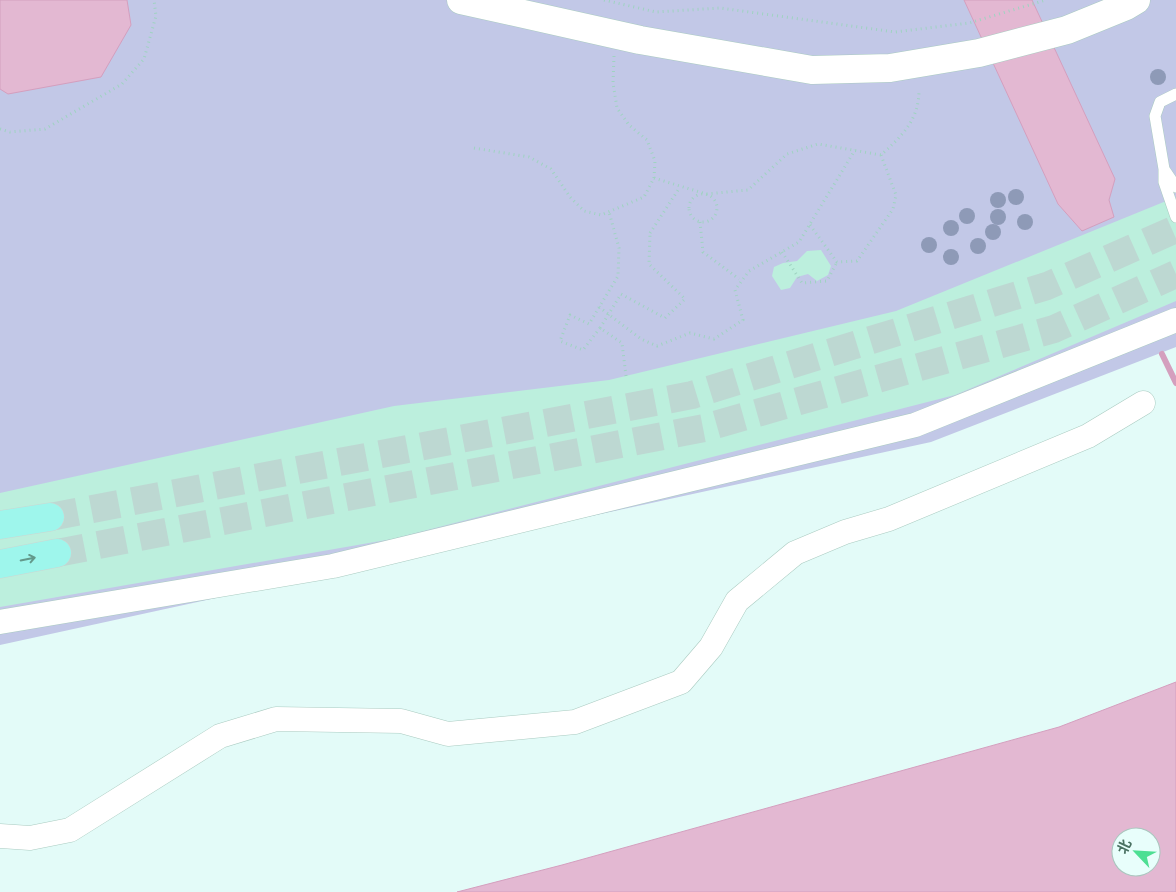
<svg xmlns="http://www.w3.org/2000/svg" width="1176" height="892" font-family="Roboto,'Noto Sans SC',sans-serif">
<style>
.green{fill:#c2c8e7}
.water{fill:#e3b8d2;stroke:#d49fbe;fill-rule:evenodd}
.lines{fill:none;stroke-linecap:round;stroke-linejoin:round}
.stream{stroke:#d49fbe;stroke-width:6}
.building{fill:#bcefdd}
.primary-tunnel{stroke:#bdd8d2;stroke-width:28;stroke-dasharray:28 14;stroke-linecap:butt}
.service-casing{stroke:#aacbc1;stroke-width:12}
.minor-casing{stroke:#aacbc1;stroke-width:25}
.tertiary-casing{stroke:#aacbc1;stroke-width:29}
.primary-casing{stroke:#ccd7d3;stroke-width:29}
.path{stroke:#9fd3c1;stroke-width:3;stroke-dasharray:1 4;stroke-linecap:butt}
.service{stroke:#fff;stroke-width:11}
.minor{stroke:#fff;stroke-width:24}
.tertiary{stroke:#fff;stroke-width:28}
.primary{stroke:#9ef6ec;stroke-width:28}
.path-bridge{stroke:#9fd3c1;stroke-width:3;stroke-dasharray:1 4;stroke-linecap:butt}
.tree{fill:#8e9ab7}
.oneway{stroke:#63998b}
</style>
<rect width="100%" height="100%" fill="#e3fbf8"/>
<!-- green -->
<path class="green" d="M0 0H1176V347L931 442 0 645Z"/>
<!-- water -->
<path class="water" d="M0 0H127L131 25 101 77 8 94 0 89Z
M964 0H1032L1115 179 1109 200 1114 217 1082 231 1058 204Z
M1176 682V892H457L562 865 1059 727ZM1121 837H1151V867H1121Z"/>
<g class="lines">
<!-- stream -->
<path class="stream" d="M1162 354 1176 383"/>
</g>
<!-- building -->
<path class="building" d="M1176 197V301L955 395 392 539 0 607V493L394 406 609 380 896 311Z
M821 250 831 266 828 275 817 281 808 274 797 277 790 288 781 290 772 276 774 267 783 263 797 261 807 251Z"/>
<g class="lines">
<!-- primary-tunnel -->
<path class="primary-tunnel" d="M50 517 692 395 1047 286 1176 229
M57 553 704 428 1054 329 1176 274"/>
<!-- service casing -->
<g class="service-casing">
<path id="service" d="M1164 169 1155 116 1160 102 1176 94
M1176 187 1164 169V182L1176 217"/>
</g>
<!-- minor casing -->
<g class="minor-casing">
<path id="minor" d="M0 622 333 566 915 425 1176 320
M0 836 30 838 70 830 220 736 276 719 401 721 448 734 575 722 681 682 711 647 737 601 795 553 845 532 889 519 1088 436 1143 403"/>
</g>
<!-- tertiary casing -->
<g class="tertiary-casing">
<path id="tertiary" d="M461 0 640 40 812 70 890 68 979 53 1067 30 1126 6 1136 0"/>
</g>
<!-- primary casing -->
<g class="primary-casing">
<path id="primary" d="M0 525 50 517
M0 564 57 553"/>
</g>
<!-- path -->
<path class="path" d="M604 0 656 12 720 8 895 32 969 23 1046 0
M0 129 10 132 45 129 122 84 144 59 156 16 154 0
M474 148 529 157 551 169 570 197 584 211 601 215 644 197 654 178 655 161 647 140 629 125 617 108 613 83 614 56
M654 178 706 194 748 190 787 154 818 144 881 155C902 136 919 120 919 90
M689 208a14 14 0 1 1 28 0a14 14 0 1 1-28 0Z
M700 222 703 252 739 279
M810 225 837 262 857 261 893 209 896 195 881 155
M650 233 680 187
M782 252 802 283 827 281 837 262
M599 307 641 339 657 346 690 333 714 339 743 320 735 290 749 271 799 242 855 150
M600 328 583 350 560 341 570 315 589 324 618 276 619 248 609 212"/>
<!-- service -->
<use href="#service" class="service"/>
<!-- minor -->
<use href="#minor" class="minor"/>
<!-- tertiary -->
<use href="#tertiary" class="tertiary"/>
<!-- primary -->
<use href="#primary" class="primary"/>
<!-- path-bridge -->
<path class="path-bridge" d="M626 376 622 343 600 328 621 294 665 318 685 299 649 264 650 233"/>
</g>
<!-- trees -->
<g class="tree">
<circle cx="1158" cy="77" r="8"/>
<circle cx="1016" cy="197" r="8"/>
<circle cx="998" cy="200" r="8"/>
<circle cx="967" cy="216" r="8"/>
<circle cx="998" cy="217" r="8"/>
<circle cx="1025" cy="222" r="8"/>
<circle cx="951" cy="228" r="8"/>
<circle cx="993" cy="232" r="8"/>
<circle cx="929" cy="245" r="8"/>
<circle cx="978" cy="246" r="8"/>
<circle cx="951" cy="257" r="8"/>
</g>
<!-- one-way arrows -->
<defs><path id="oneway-shaft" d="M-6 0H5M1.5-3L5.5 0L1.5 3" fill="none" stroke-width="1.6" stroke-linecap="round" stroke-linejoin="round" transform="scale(1.25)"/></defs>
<use class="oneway" href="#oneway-shaft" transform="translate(28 559) rotate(-11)"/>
<!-- north arrow -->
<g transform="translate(1136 852) rotate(295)"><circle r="24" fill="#e8fefb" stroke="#a9c6be"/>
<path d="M0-4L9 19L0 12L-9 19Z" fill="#4ddf93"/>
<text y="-8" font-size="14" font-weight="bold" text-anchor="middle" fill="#4a7162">北</text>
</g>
</svg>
